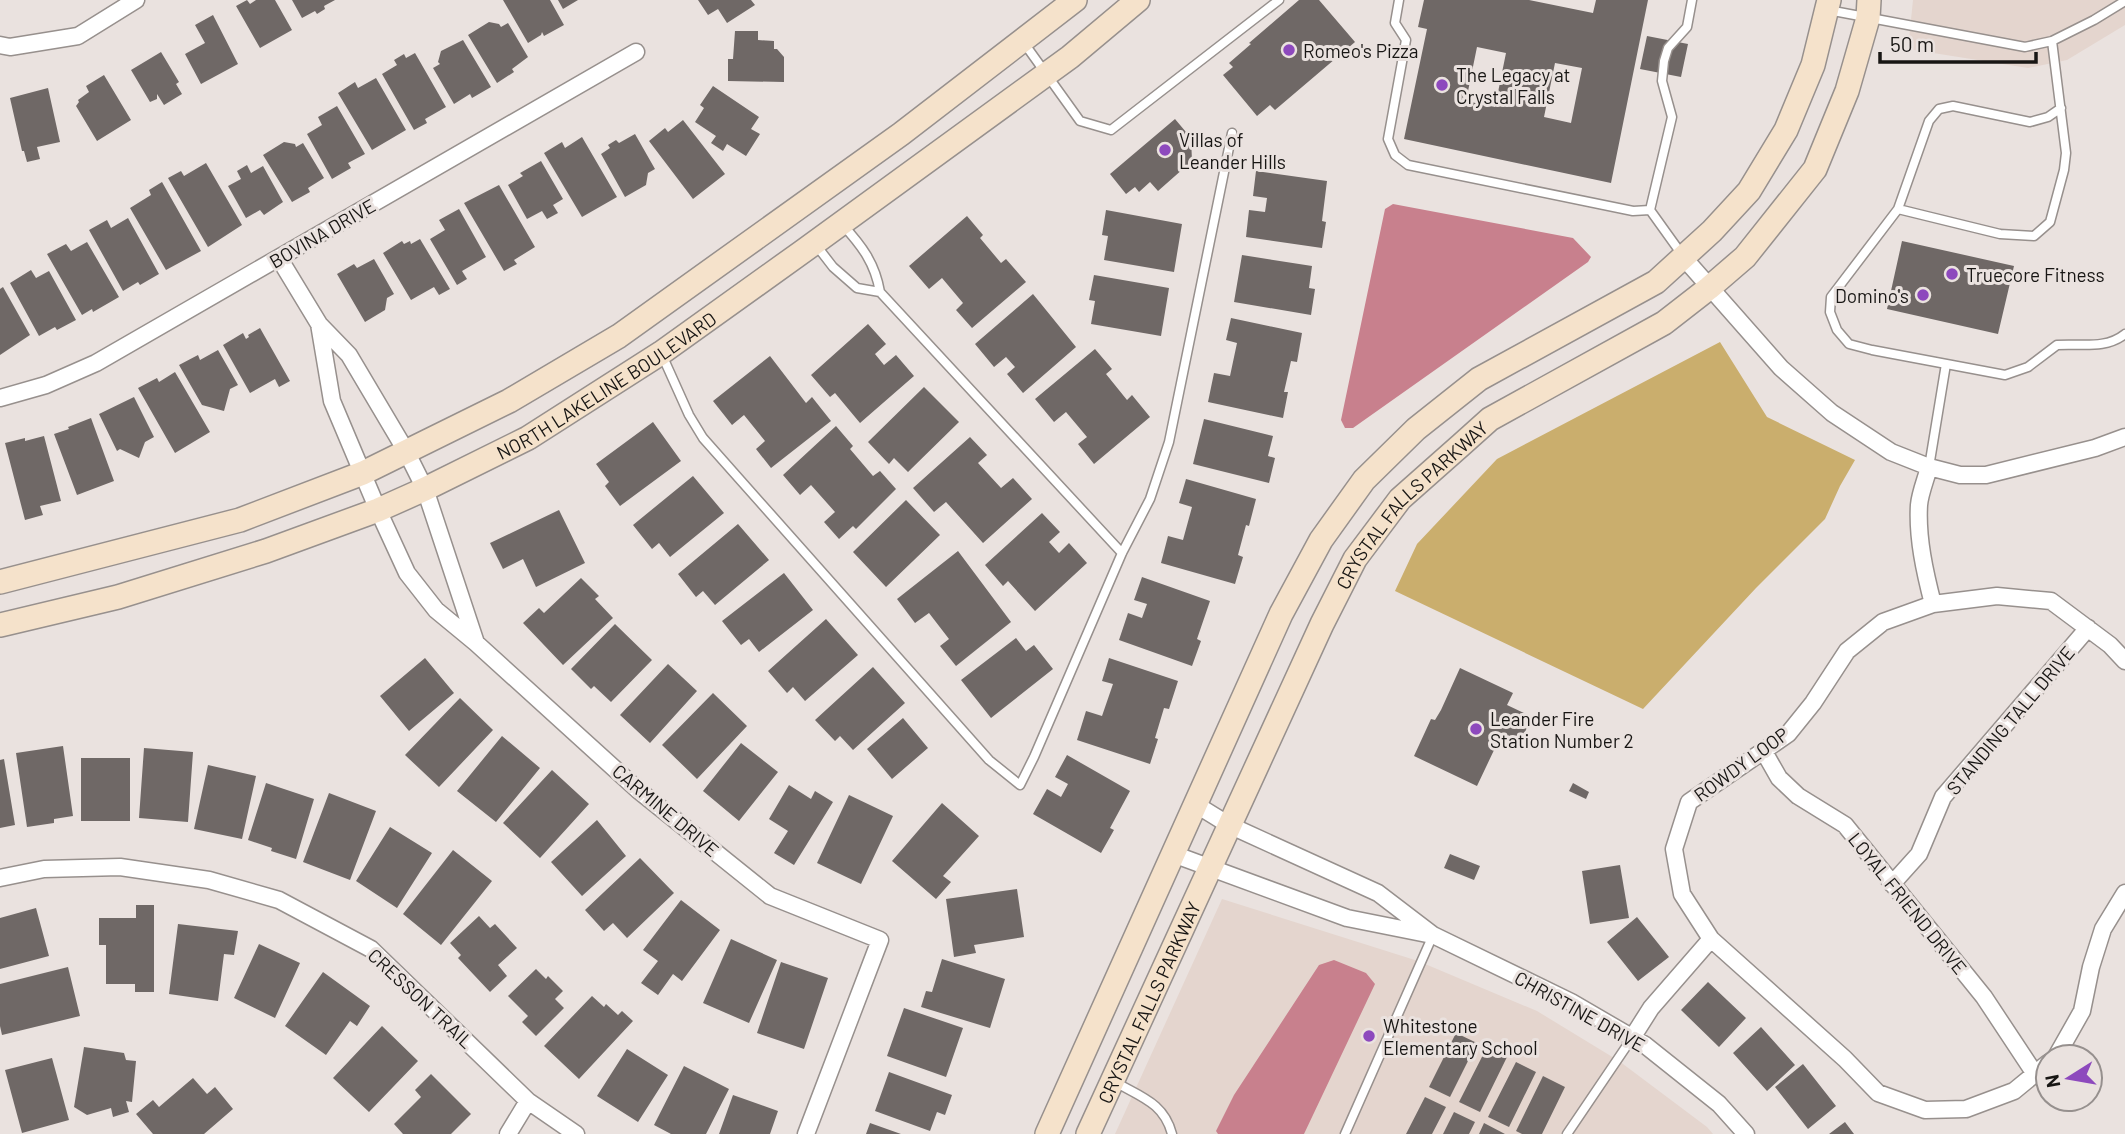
<svg xmlns="http://www.w3.org/2000/svg" width="2125" height="1134" font-family="Barlow,sans-serif">
<style>
.built{fill:#e4d5ce}
.forest{fill:#caae6d}
.water{fill:#c8808d}
.building{fill:#6f6866;fill-rule:evenodd}
.lines{fill:none;stroke-linecap:round;stroke-linejoin:round}
.lane-casing{stroke:#97908d;stroke-width:11}
.street-casing{stroke:#97908d;stroke-width:19}
.secondary-casing{stroke:#97908d;stroke-width:26}
.lane{stroke:#fff;stroke-width:8}
.street{stroke:#fff;stroke-width:16}
.secondary{stroke:#f5e2cb;stroke-width:23}
.poi-dot{fill:#8d49bd;stroke:#eae2df;stroke-width:2.5}
.labels{text-anchor:middle;dominant-baseline:central;stroke-width:6;stroke-linejoin:round;paint-order:stroke}
.poi-label{font-size:19px;fill:#181614;stroke:#eae2df;text-anchor:start}
.street-label{font-size:19px;fill:#181614;stroke:#eae2df}
</style>
<rect width="100%" height="100%" fill="#eae2df"/>
<!-- built -->
<path class="built" d="M1913 0H2125V25L2067 60 2028 68 1908 49Z
M1222 899 1418 961 1537 1011 1619 1061 1707 1127 1713 1134H1115Z"/>
<!-- forest -->
<path class="forest" d="M1720 342 1767 417 1855 460 1840 486 1825 519 1756 588 1643 709 1395 591 1417 544 1497 459Z"/>
<!-- water -->
<path class="water" d="M1393 204 1573 238 1591 257 1588 262 1353 428H1345L1341 420 1385 209Z
M1334 960 1366 973 1375 984 1304 1134H1218L1216 1131 1234 1095 1319 965Z"/>
<!-- building -->
<path class="building" d="M247 0 250 4 256 0H275L292 30 260 48 236 6Z
M292 0H335L324 6 325 9 317 14 315 11 302 18Z
M503 0H550L564 25 544 36 542 32 541 35 528 43Z
M558 0H578L563 9Z
M698 0H751L755 5 727 23 718 9 708 15Z
M1299 0H1319L1355 42 1275 110 1270 105 1257 116 1223 75 1233 67 1229 63 1251 44 1249 43Z
M1424 0H1529L1593 13 1596 0H1648L1611 183 1404 139 1427 29 1418 27ZM1477 47 1506 53 1495 107 1466 101ZM1555 63 1582 68 1571 123 1544 117Z
M213 15 238 64 201 84 185 54 205 43 195 25Z
M489 22 499 24 501 27 508 23 528 57 512 69 514 72 497 83 468 35Z
M735 31H758V40L774 41V49H777L784 57V82L728 81V59H733Z
M1647 36 1688 44 1681 77 1640 69Z
M463 40 491 87 472 98 470 94 454 104 433 68 440 64 438 62 441 51Z
M161 52 179 82 176 84 182 94 164 105 157 94V99L150 102 131 70Z
M415 53 446 107 425 119 427 123 414 130 382 74 397 65 394 60 404 54 406 58Z
M104 75 131 120 97 141 76 106 79 102 78 100 89 92 86 86Z
M376 78 406 130 372 150 338 93 355 82 358 88Z
M713 86 759 117 751 129 760 134 746 156 727 144 723 151 711 143 716 136 695 122 704 108 700 105Z
M48 88 60 142 37 147 40 159 27 162 24 151H22L10 98Z
M337 106 365 154 348 163 351 168 332 179 307 134 322 125 318 117Z
M1175 119 1191 138 1192 161 1158 191 1150 182 1139 192 1135 187 1126 194 1110 174Z
M683 120 725 174 693 199 649 141 665 128 668 132Z
M635 134 655 169 648 173 646 185 625 197 601 154 610 148 608 145 616 140 619 143Z
M582 137 617 197 582 217 544 153 562 142 565 148Z
M284 142 295 144 296 147 303 143 324 178 308 188 310 192 292 202 263 155Z
M541 161 563 199 553 205 558 213 547 219 542 211 527 219 508 185 523 176 520 173Z
M206 163 242 225 208 247 168 178 181 171 184 176Z
M247 165 251 173 263 166 283 202 264 215 260 210 246 218 228 186 241 179 237 171Z
M1256 171 1327 181 1322 221 1326 222 1322 248 1246 237 1249 210 1265 212 1267 198 1253 196Z
M162 182 201 251 166 270 130 208 151 195 149 190Z
M499 185 535 247 514 260 517 264 504 271 464 203Z
M459 209 486 257 462 271 467 279 457 285 430 239 445 230 439 220Z
M1106 210 1182 224 1174 272 1104 260 1108 236 1102 235Z
M967 216 983 235 980 238 1001 263 1006 259 1026 282 972 328 956 310 963 303 942 278 929 289 909 266Z
M128 218 159 274 140 285 138 282 123 291 89 230 107 220 111 228Z
M420 239 450 289 439 295 434 287 411 300 383 253 402 241 404 244 410 241 411 244Z
M1902 241 2014 266 1998 334 1887 309Z
M87 242 119 297 93 312 92 309 82 315 47 254 66 244 71 251Z
M1242 255 1312 266 1309 288 1315 289 1311 315 1234 302Z
M374 259 394 294 387 298 385 310 365 322 337 274 354 264 357 268Z
M31 270 36 278 49 271 76 320 57 330 55 327 39 336 10 283Z
M1094 275 1169 288 1161 336 1091 324 1095 301 1089 300Z
M3 287 30 335 0 355V289Z
M1033 294 1076 347 1023 393 1007 374 1015 367 1006 357 994 367 975 344Z
M1231 318 1302 333 1297 362 1291 361 1284 392H1288L1283 418 1208 402 1214 373 1230 376 1237 343 1226 340Z
M868 324 886 344 875 354 884 365 896 355 914 376 860 423 835 393 830 397 811 375Z
M260 328 290 381 279 387 275 379 250 393 223 345 243 333 246 339 249 337 248 335Z
M1095 349 1112 369 1106 374 1127 400 1132 395 1150 417 1094 464 1078 444 1087 437 1066 412 1054 422 1035 399Z
M218 350 238 385 230 389 224 411 202 405 179 365 198 355 200 360Z
M770 356 806 403 812 397 831 421 771 468 756 449 765 441 744 415 732 425 713 401Z
M175 372 210 432 175 453 138 388 157 378 159 382Z
M924 387 959 422 908 472 894 458 889 464 868 442Z
M134 397 154 437 145 442 139 458 120 449 117 451 99 414Z
M91 418 114 481 77 495 54 434 69 429 68 427Z
M1204 419 1273 436 1268 456 1275 458 1269 483 1193 464Z
M653 422 681 461 620 506 605 486 609 482 596 464Z
M836 426 853 446 850 449 873 476 880 471 896 489 856 529 853 526 839 539 824 522 835 512 811 485 800 495 783 475Z
M44 436 61 501 40 506 43 515 25 520 5 443 25 438V441Z
M970 437 987 455 978 463 1001 488 1013 478 1032 499 983 543 946 502 934 512 913 488Z
M693 476 724 513 670 557 659 543 652 549 633 525Z
M1186 479 1256 499 1249 526 1246 525 1238 555 1243 557 1235 584 1161 563 1168 536 1183 540 1192 507 1179 503Z
M906 500 940 535 886 587 853 552Z
M559 510 585 563 536 587 523 559 503 569 490 543Z
M1042 513 1060 532 1049 542 1059 553 1069 543 1087 563 1035 611 1008 581 1003 586 985 565Z
M738 524 769 560 715 605 703 591 696 597 678 574Z
M958 551 1011 622 956 666 940 646 949 639 929 613 915 623 897 599Z
M784 573 813 610 759 652 749 639 741 645 722 621Z
M1142 577 1210 601 1197 639 1201 641 1192 666 1119 640 1128 613 1142 618 1147 604 1134 600Z
M581 578 599 596 595 599 613 618 563 665 523 623 539 608 544 613Z
M826 619 858 655 805 701 793 687 787 693 768 671Z
M615 624 652 660 611 702 594 686 591 689 571 669Z
M1016 638 1026 651 1034 645 1053 669 991 718 961 680Z
M425 658 454 693 409 731 380 696Z
M1109 658 1178 681 1169 709 1164 708 1155 738 1158 739 1150 764 1077 740 1086 711 1102 716 1113 684 1102 681Z
M668 664 697 691 650 743 620 715Z
M873 667 905 703 853 750 840 736 835 741 815 720Z
M1460 668 1513 693 1507 705 1532 717 1517 749 1494 738 1490 746 1495 748 1477 786 1414 756 1431 719 1435 720 1441 710Z
M713 693 747 726 697 779 662 745Z
M460 698 493 730 439 787 405 755Z
M903 718 928 748 892 779 867 749Z
M502 736 540 768 496 822 457 791Z
M741 743 778 772 739 821 703 791Z
M63 746 73 816 54 819V823L27 827 16 753Z
M144 748 193 752 188 822 139 818Z
M1067 755 1130 791 1110 828 1114 830 1101 853 1033 814 1047 789 1061 797 1068 784 1055 777Z
M81 758H130V821H81Z
M4 759 15 825 0 828V760Z
M208 765 256 776 242 839 194 829Z
M552 770 589 804 540 858 503 823Z
M266 783 314 799 296 859 271 851 272 848 248 840Z
M1573 783 1589 792 1586 799 1569 791Z
M789 785 811 799 815 791 833 802 794 865 774 853 788 831 769 819Z
M329 793 376 811 350 880 303 862Z
M849 795 893 816 861 884 817 863Z
M942 803 979 836 943 876 951 882 936 899 892 861Z
M597 820 626 856 582 896 551 862Z
M390 827 432 853 397 908 356 881Z
M453 850 492 881 441 945 403 914Z
M1450 854 1480 866 1474 880 1444 868Z
M640 858 674 893 627 938 613 923 604 931 585 910Z
M1620 865 1629 918 1590 924 1582 871Z
M1017 889 1024 937 974 945 976 953 954 957 946 899Z
M681 900 720 930 682 981 673 974 658 995 641 983 658 961 643 950Z
M136 905H154V992H135V984H106V945H99V918H136Z
M36 908 49 956 0 969V918Z
M479 916 490 928 495 924 517 948 498 965 507 976 490 992 458 958 461 955 450 943Z
M1637 917 1669 957 1638 981 1607 942Z
M178 924 238 931 234 955 224 954 218 1001 169 994Z
M731 939 777 960 749 1023 703 1003Z
M259 944 300 963 275 1018 234 998Z
M942 959 1005 979 990 1028 921 1007 926 991 932 992Z
M781 962 828 978 804 1049 757 1033Z
M68 967 80 1016 2 1035 0 1026V984Z
M536 969 546 979 548 976 563 991 555 999 564 1008 536 1036 522 1022 528 1016 508 996Z
M323 972 370 1006 357 1026 350 1021 326 1055 285 1026Z
M1708 982 1746 1018 1719 1047 1681 1010Z
M592 996 604 1007 606 1004 618 1015 622 1011 633 1021 579 1079 544 1046Z
M904 1008 963 1028 946 1077 887 1056Z
M382 1026 418 1061 369 1112 333 1078Z
M1761 1027 1795 1065 1767 1091 1733 1053Z
M1456 1033 1477 1043 1450 1097 1429 1087Z
M84 1047 124 1053 126 1060 136 1061 132 1102 126 1101 129 1112 113 1117 111 1108 87 1115 74 1107Z
M1487 1047 1507 1057 1480 1112 1459 1102Z
M627 1049 668 1075 638 1122 597 1096Z
M52 1058 69 1120 22 1133 5 1070Z
M1516 1062 1536 1072 1509 1127 1488 1117Z
M1803 1064 1836 1106 1808 1129 1775 1087Z
M684 1066 729 1089 706 1134H671L654 1125Z
M889 1072 952 1095 945 1115 937 1112 930 1131 875 1111Z
M431 1074 471 1114 451 1134H403L394 1124 421 1097 415 1090Z
M1543 1076 1565 1087 1542 1134H1522L1516 1131Z
M193 1078 207 1094 215 1087 233 1109 204 1134H153L136 1114 153 1100 159 1107Z
M733 1095 778 1111 770 1134H719Z
M1425 1097 1446 1107 1432 1134H1406Z
M1454 1112 1475 1122 1469 1134H1443Z
M1845 1122 1854 1134H1829Z
M870 1123 901 1134H866Z
M1484 1123 1505 1134H1479Z"/>
<g class="lines">
<!-- lane casing -->
<g class="lane-casing">
<path id="lane" d="M1399 0 1395 23 1406 40 1388 139 1395 155 1408 165 1633 211 1650 210
M1828 10 2025 47 2052 41 2094 20 2125 1
M1024 43 1080 121 1111 130 1279 0
M2061 108 2048 117 2030 122 1953 106 1939 109 1929 121 1898 209 1831 297 1830 312 1837 330 1849 344 1872 350 2005 375 2028 367 2057 345C2080 343 2105 350 2125 334
M1898 209 2000 234 2034 236 2050 222 2064 170 2066 153 2052 41
M816 245 833 267 857 288 880 292C875 263 862 246 842 224
M1683 256 1650 210 1672 117 1662 81 1664 61 1668 48 1687 27 1692 0
M880 292 1122 553
M662 355 689 415 703 438 989 760 1020 785 1034 757 1122 553 1150 499 1169 442 1232 133
M1929 467 1946 364
M1115 1082C1141 1097 1164 1103 1172 1134
M1345 1134 1433 935
M1567 1134 1632 1038"/>
</g>
<!-- street casing -->
<g class="street-casing">
<path id="street" d="M0 45 10 47 78 36 136 0
M279 258 319 324 349 355 406 451 425 489 476 643
M1684 258 1781 368 1832 413 1891 452 1929 467 1960 475H1986L2095 448 2125 437
M319 324 332 401 378 510 407 573 436 610 476 643 638 790 770 896 880 940 806 1134
M0 398 46 385 96 363 636 52
M1929 467C1926 479 1920 493 1919 505 1917 538 1925 573 1933 604
M1763 750 1779 778 1798 796 1845 825 1984 997 2035 1074
M1195 804 1229 825 1378 893 1433 935 1571 1002 1645 1045 1719 1104 1746 1134
M1173 854 1347 918 1427 934
M0 878 44 869 120 867 209 880 279 900 371 949 528 1101 576 1134
M1892 884 1919 854 1943 797 2088 628
M1632 1038 1651 1008 1711 939
M2056 1057 2082 1011 2091 967 2103 929 2125 893
M2048 1063 2014 1091 1966 1109 1925 1110 1878 1093 1845 1059 1711 939 1682 894 1674 849 1689 802 1788 734 1813 703 1847 651 1883 622 1933 604 1997 596 2051 601 2110 645 2125 661
M508 1134 528 1101"/>
</g>
<!-- secondary casing -->
<g class="secondary-casing">
<g id="secondary">
<path d="M0 582 240 520 363 473 509 401 619 336 901 134 1075 0"/>
<path id="s1" d="M0 625 118 597 266 551 378 510 425 489 528 438 661 353 802 252 1070 57 1138 0"/>
<path d="M1047 1134 1281 614 1321 540 1364 480 1416 429 1479 379 1656 282 1712 231 1749 191 1786 130 1813 65 1829 0"/>
<path id="s2" d="M1088 1134 1322 624 1355 559 1400 499 1461 445 1490 419 1664 323 1709 288 1745 257 1815 169 1847 91 1868 18 1869 0"/>
</g>
</g>
<!-- lane -->
<use href="#lane" class="lane"/>
<!-- street -->
<use href="#street" class="street"/>
<!-- secondary -->
<use href="#secondary" class="secondary"/>
</g>
<!-- markers -->
<g class="poi-dot">
<circle cx="1289" cy="50" r="7"/>
<circle cx="1442" cy="85" r="7"/>
<circle cx="1165" cy="150" r="7"/>
<circle cx="1952" cy="274" r="7"/>
<circle cx="1923" cy="295" r="7"/>
<circle cx="1476" cy="729" r="7"/>
<circle cx="1369" cy="1036" r="7"/>
</g>
<g class="labels">
<!-- poi labels -->
<g class="poi-label">
<text x="1303" y="50">Romeo's Pizza</text>
<text x="1456" y="74">The Legacy at<tspan x="1456" dy="22">Crystal Falls</tspan></text>
<text x="1179" y="139">Villas of<tspan x="1179" dy="22">Leander Hills</tspan></text>
<text x="1966" y="274">Truecore Fitness</text>
<text x="1909" y="295" text-anchor="end">Domino's</text>
<text x="1490" y="718">Leander Fire<tspan x="1490" dy="22">Station Number 2</tspan></text>
<text x="1383" y="1025">Whitestone<tspan x="1383" dy="22">Elementary School</tspan></text>
</g>
<!-- street labels -->
<g class="street-label">
<text transform="translate(322 233) rotate(-30)">BOVINA DRIVE</text>
<text stroke="none"><textPath href="#s1" startOffset="656">NORTH LAKELINE BOULEVARD</textPath></text>
<text stroke="none"><textPath href="#s2" startOffset="712">CRYSTAL FALLS PARKWAY</textPath></text>
<text transform="translate(2010 720) rotate(-50)">STANDING TALL DRIVE</text>
<text transform="translate(1741 764) rotate(-36)">ROWDY LOOP</text>
<text transform="translate(666 810) rotate(40)">CARMINE DRIVE</text>
<text transform="translate(1908 903) rotate(51)">LOYAL FRIEND DRIVE</text>
<text transform="translate(421 998) rotate(43)">CRESSON TRAIL</text>
<text stroke="none"><textPath href="#s2" startOffset="145">CRYSTAL FALLS PARKWAY</textPath></text>
<text transform="translate(1580 1011) rotate(29)">CHRISTINE DRIVE</text>
</g>
</g>
<!-- north arrow -->
<g transform="translate(2069 1078) rotate(259)"><circle r="33" fill="#eae2df" stroke="#96908e" stroke-width="2"/>
<path d="M0-5L12 26L0 18L-12 26Z" fill="#8d49bd"/>
<text y="-10" font-size="19" font-weight="bold" text-anchor="middle" fill="#181614">N</text>
</g>
<!-- scale -->
<path d="M1880 52v10h156v-10" fill="none" stroke="#181614" stroke-width="3.5"/>
<text x="1890" y="52" font-size="21" fill="#181614" stroke="#eae2df" stroke-width="5" paint-order="stroke">50 m</text>
</svg>
